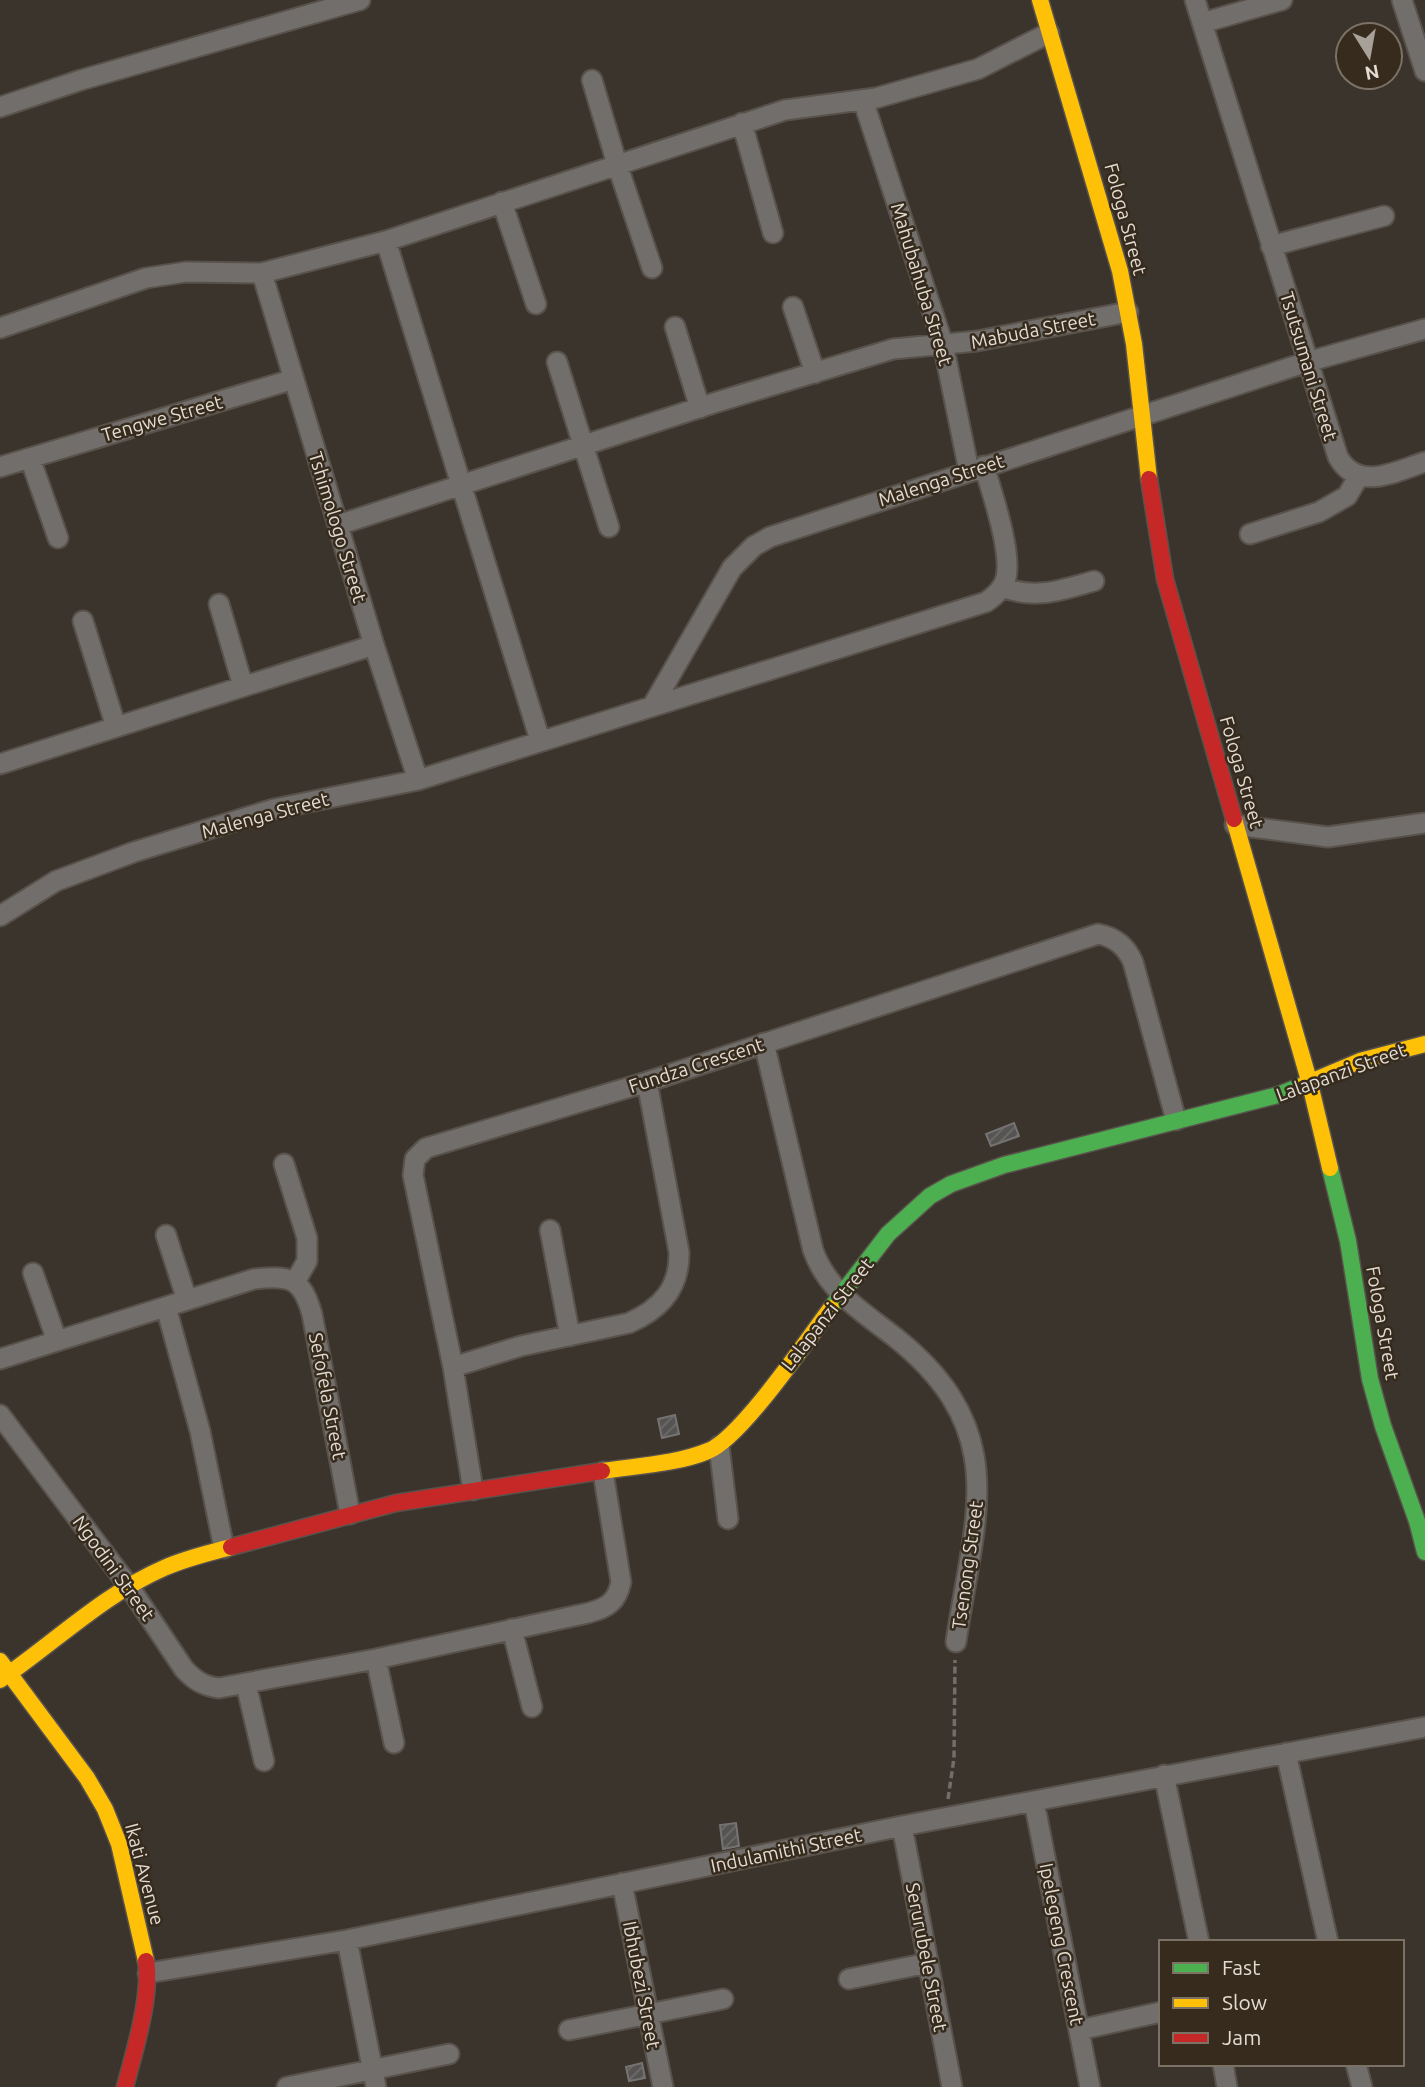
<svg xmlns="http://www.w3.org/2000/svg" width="1425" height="2087" font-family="Ubuntu,sans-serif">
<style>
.building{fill:url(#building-hatch);stroke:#757272;stroke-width:2}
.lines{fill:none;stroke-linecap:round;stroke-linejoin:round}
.street-casing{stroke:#58524b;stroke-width:23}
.fast-casing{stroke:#58524b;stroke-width:19}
.slow-casing{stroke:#58524b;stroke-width:19}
.jam-casing{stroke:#58524b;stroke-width:19}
.path{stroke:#716e6a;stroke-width:3.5;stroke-dasharray:7 3.5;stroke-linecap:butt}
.street{stroke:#716e6b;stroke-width:19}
.fast{stroke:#4caf50;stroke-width:16}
.slow{stroke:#ffc107;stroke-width:16}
.jam{stroke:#c62828;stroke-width:16}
.labels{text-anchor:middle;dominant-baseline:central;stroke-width:5;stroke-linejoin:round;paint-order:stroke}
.street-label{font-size:19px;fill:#e3dcd3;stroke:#362b1c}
</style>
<defs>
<pattern id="building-hatch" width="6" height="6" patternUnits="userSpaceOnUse" patternTransform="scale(1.75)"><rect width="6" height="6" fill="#565353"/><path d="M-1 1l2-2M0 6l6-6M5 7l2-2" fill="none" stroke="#6e6b6b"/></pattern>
</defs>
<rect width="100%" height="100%" fill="#3a342c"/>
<!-- building -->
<path class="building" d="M1014 1123 1019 1136 991 1146 986 1134Z
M675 1415 679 1434 662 1438 658 1419Z
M736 1823 739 1846 723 1849 720 1825Z
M642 2063 645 2078 629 2081 626 2067Z"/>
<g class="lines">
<!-- street casing -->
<g class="street-casing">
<path id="street" d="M1195 0 1338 457C1358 492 1394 472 1425 462
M1402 0 1425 71
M1202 23 1282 0
M592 80 617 164 652 268
M863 100 943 344 969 471
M0 107 81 80 360 0
M742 123 773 233
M502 202 536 304
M386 241 540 740
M1271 246 1384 216
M262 273 374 645 418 780
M793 307 815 373
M675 327 700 408
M0 328 146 278 186 272 262 273 386 241 785 110 876 98 978 69 1049 33
M557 362 609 527
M30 458 58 538
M0 467 294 379
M338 525 717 402 893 349 977 341 1128 312
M1250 534 1319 512 1347 496 1359 476
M1002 587C1036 600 1061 590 1094 581
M219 604 243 686
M83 621 116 727
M653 705 732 568 754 546 770 537 1307 362 1425 329
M0 764 374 645
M1235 825 1328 837 1425 823
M0 916 56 881 134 852 274 809 418 780 986 602C995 596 1003 589 1006 578 1012 551 992 493 984 466
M764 1043 813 1250C828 1292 863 1312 896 1338 1013 1432 974 1517 956 1642
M284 1164 307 1238V1261L295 1282
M550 1230 570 1336
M166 1235 187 1300
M33 1273 57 1341
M166 1307 200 1431 224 1548
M0 1359 254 1279C290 1275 302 1278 312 1314L350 1514
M453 1367 521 1346 629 1323C661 1309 680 1288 679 1252L647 1082
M0 1415 128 1585 184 1669C195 1681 204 1686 219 1688L376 1659 588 1613C607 1608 617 1602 621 1582L603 1472
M719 1446 728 1519
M473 1490 453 1367 413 1175 415 1159 426 1148 647 1082 1098 934C1115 937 1126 946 1133 962L1176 1120
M512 1629 532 1707
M376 1659 394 1743
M246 1684 264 1761
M1286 1753 1328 1942
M1164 1775 1199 1942
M1034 1801 1090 2087
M902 1826 952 2087
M622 1883 663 2087
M347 1940 376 2087
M148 1973 347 1940 902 1826 1425 1727
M849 1979 928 1963
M569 2030 723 1999
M1079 2030 1161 2012
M1223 2064 1227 2087
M1356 2064 1362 2087
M287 2087 449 2054"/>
</g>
<!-- fast casing -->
<g class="fast-casing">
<path id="fast" d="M1330 1168 1348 1241 1370 1379 1383 1426 1417 1521 1425 1552
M831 1308 888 1234 930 1196 951 1184 1004 1165 1278 1095 1303 1085"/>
</g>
<!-- slow casing -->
<g class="slow-casing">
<path id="slow" d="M1040 0 1120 271 1134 344 1149 479
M1234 819 1310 1084 1330 1168
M1303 1085 1360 1061 1425 1044
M602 1471C635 1466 677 1464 708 1451 740 1439 808 1339 831 1308
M0 1661 87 1778 105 1809 119 1844 146 1961
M0 1680C54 1643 104 1594 164 1568 186 1558 209 1553 231 1547"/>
</g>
<!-- jam casing -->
<g class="jam-casing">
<path id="jam" d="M1149 479 1165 579 1234 819
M231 1547 396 1503 602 1471
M125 2087C134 2053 152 1994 146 1961"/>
</g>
<!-- path -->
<path class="path" d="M948 1799 954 1758 955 1660"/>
<!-- street -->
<use href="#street" class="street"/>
<!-- fast -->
<use href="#fast" class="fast"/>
<!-- slow -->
<use href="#slow" class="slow"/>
<!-- jam -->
<use href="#jam" class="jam"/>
</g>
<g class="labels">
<!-- street labels -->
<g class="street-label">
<text transform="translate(1126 219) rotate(75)">Fologa Street</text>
<text transform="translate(922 284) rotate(73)">Mahubahuba Street</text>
<text transform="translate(1033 330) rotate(-11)">Mabuda Street</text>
<text transform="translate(1309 366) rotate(73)">Tsutsumani Street</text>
<text transform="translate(162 418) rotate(-16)">Tengwe Street</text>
<text transform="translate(941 480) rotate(-18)">Malenga Street</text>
<text transform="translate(338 527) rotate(73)">Tshimologo Street</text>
<text transform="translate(1242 772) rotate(74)">Fologa Street</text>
<text transform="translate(265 815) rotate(-15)">Malenga Street</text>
<text transform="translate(696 1065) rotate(-18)">Fundza Crescent</text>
<text transform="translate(1341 1072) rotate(-20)">Lalapanzi Street</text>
<text transform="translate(827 1314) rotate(-52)">Lalapanzi Street</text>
<text transform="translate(1383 1323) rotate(80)">Fologa Street</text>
<text transform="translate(328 1396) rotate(79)">Sefofela Street</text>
<text transform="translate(967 1565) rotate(-82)">Tsenong Street</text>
<text transform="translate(114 1568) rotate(54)">Ngodini Street</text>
<text transform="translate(786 1850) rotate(-12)">Indulamithi Street</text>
<text transform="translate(145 1874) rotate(75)">Ikati Avenue</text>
<text transform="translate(1062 1944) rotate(79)">Ipelegeng Crescent</text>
<text transform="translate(927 1957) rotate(79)">Serurubele Street</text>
<text transform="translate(642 1985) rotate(79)">Ibhubezi Street</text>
</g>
</g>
<!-- legend -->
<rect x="1159" y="1940" width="245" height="126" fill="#362b1c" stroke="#7b7265" stroke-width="2"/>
<rect x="1173" y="1963" width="35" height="10" fill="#4caf50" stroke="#7b7265" stroke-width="2"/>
<text x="1222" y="1975" font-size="21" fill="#e3dcd3">Fast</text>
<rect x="1173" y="1998" width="35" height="10" fill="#ffc107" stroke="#7b7265" stroke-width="2"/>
<text x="1222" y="2010" font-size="21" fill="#e3dcd3">Slow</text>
<rect x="1173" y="2033" width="35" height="10" fill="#c62828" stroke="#7b7265" stroke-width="2"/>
<text x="1222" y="2045" font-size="21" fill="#e3dcd3">Jam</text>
<!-- north arrow -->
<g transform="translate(1369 56) rotate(169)"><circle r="33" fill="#362b1c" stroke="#7b7265" stroke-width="2"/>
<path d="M0-5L12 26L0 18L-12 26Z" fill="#a8a199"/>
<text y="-10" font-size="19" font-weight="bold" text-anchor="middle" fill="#e3dcd3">N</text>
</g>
</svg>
